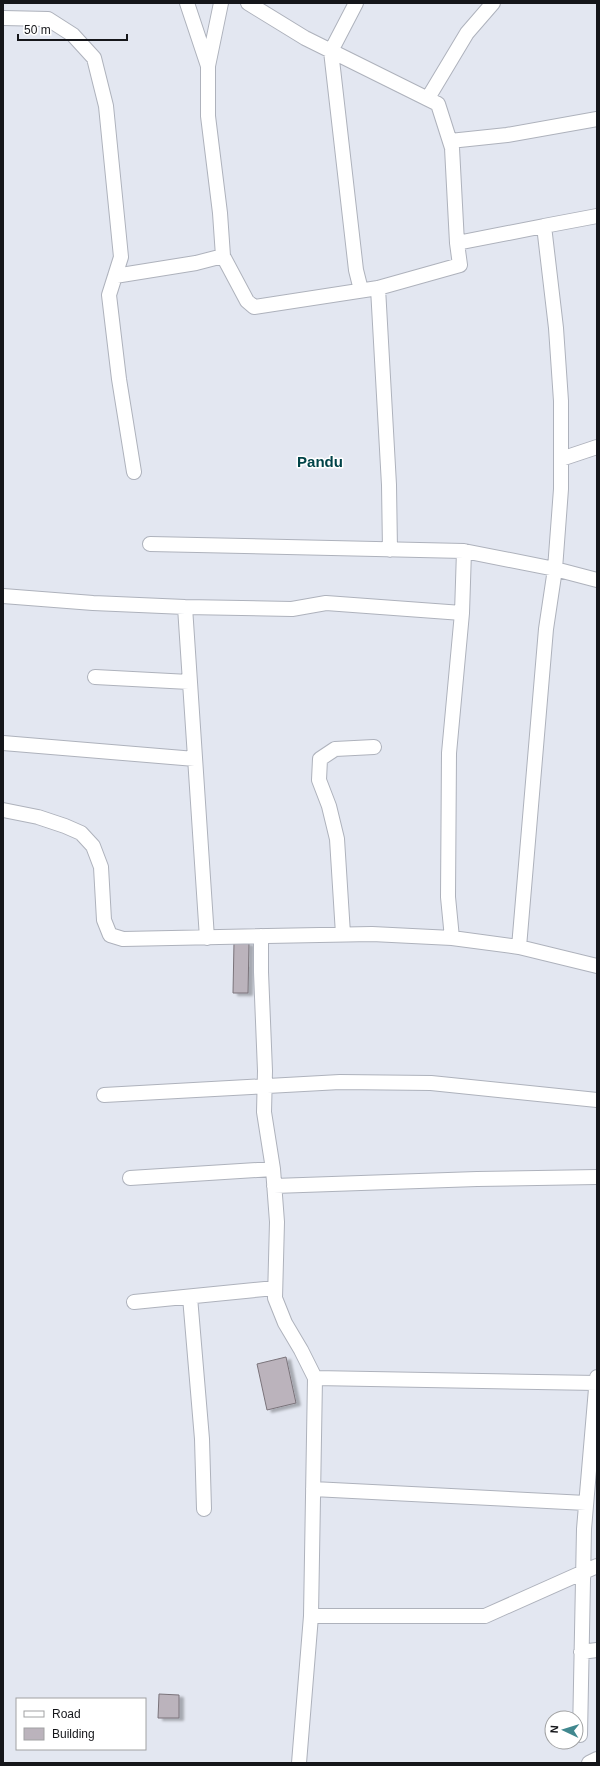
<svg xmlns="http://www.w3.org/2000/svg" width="600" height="1766" font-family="Arial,sans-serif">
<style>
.building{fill:#bbb3bc;stroke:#7a737a;filter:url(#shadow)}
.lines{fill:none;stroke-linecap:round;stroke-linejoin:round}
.minor-casing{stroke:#aeb2bc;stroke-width:16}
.minor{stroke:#fff;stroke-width:14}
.labels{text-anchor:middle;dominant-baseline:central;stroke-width:3;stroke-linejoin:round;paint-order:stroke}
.district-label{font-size:15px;font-weight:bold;fill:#004348;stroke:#fff}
</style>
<defs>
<filter id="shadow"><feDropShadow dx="4.5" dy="2.5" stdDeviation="1" flood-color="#0004"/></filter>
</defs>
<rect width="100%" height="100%" fill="#e3e7f1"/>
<!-- building -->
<path class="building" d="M234 942 249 943 248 993H233Z
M286 1357 296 1403 267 1410 257 1364Z
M159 1694 179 1695V1718H158Z"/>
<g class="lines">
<!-- minor casing -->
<g class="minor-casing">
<path id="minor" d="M248 3 305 38 438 104 452 148 457 243 544 226 556 328 561 401V489L555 569 546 629 519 947
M356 3 331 51 356 270 361 290
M3 18 48 19 73 35 94 58 106 106 121 257 109 295 119 379 134 472
M208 66 221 3
M428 98 467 33 493 3
M450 141 507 135 597 119
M544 226 597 216
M223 256 247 301 254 307 378 288 460 265 457 243
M115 276 196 263 223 256 220 213 208 116V66L187 3
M378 288 389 485 390 550
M561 459 597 447
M150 544 464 551 555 569 597 580
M3 596 93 603 185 607 292 609 326 603 462 613
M185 607 207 938
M95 677 189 682
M3 743 195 759
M3 810 38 817 65 826 81 833 93 846 101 867 104 920 110 935 123 939 372 934 452 938 519 947 597 966
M343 934 337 839 329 806 319 780 320 759 335 749 374 747
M261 936V972L265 1071 264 1112 273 1169 277 1222 275 1298 285 1323 301 1350 315 1378 311 1616H485L597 1566
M452 938 448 897 449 753 462 613 464 551
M104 1095 340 1082 431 1083 597 1100
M130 1178 273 1169
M274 1186 477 1179 597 1177
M190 1297 202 1439 204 1509
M134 1302 275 1288
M315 1378 597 1383
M313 1489 586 1503
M581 1652 597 1650
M580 1735 584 1529 597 1377
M299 1763 311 1616
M589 1763 597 1759"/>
</g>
<!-- minor -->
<use href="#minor" class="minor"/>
</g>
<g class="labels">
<!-- district labels -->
<g class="district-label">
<text x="320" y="461">Pandu</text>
</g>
</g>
<!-- border -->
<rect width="600" height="1766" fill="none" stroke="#15161a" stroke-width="8"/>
<!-- legend -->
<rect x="16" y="1698" width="130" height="52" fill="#ffffff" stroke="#a1a2a3"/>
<rect x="24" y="1711" width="20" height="6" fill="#ffffff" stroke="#a1a2a3"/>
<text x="52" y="1718" font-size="12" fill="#15161a">Road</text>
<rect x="24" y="1728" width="20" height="12" fill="#bbb3bc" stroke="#a1a2a3"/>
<text x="52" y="1738" font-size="12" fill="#15161a">Building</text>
<!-- north arrow -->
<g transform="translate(564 1730) rotate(274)"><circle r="19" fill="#ffffff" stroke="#a1a2a3"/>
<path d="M0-3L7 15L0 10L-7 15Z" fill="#41888f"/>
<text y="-6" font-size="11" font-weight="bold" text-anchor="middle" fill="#15161a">N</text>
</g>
<!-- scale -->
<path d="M18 34v6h109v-6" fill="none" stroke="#15161a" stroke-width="2"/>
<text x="24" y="34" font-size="12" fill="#15161a" stroke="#ffffff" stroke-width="3" paint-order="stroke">50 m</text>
</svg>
